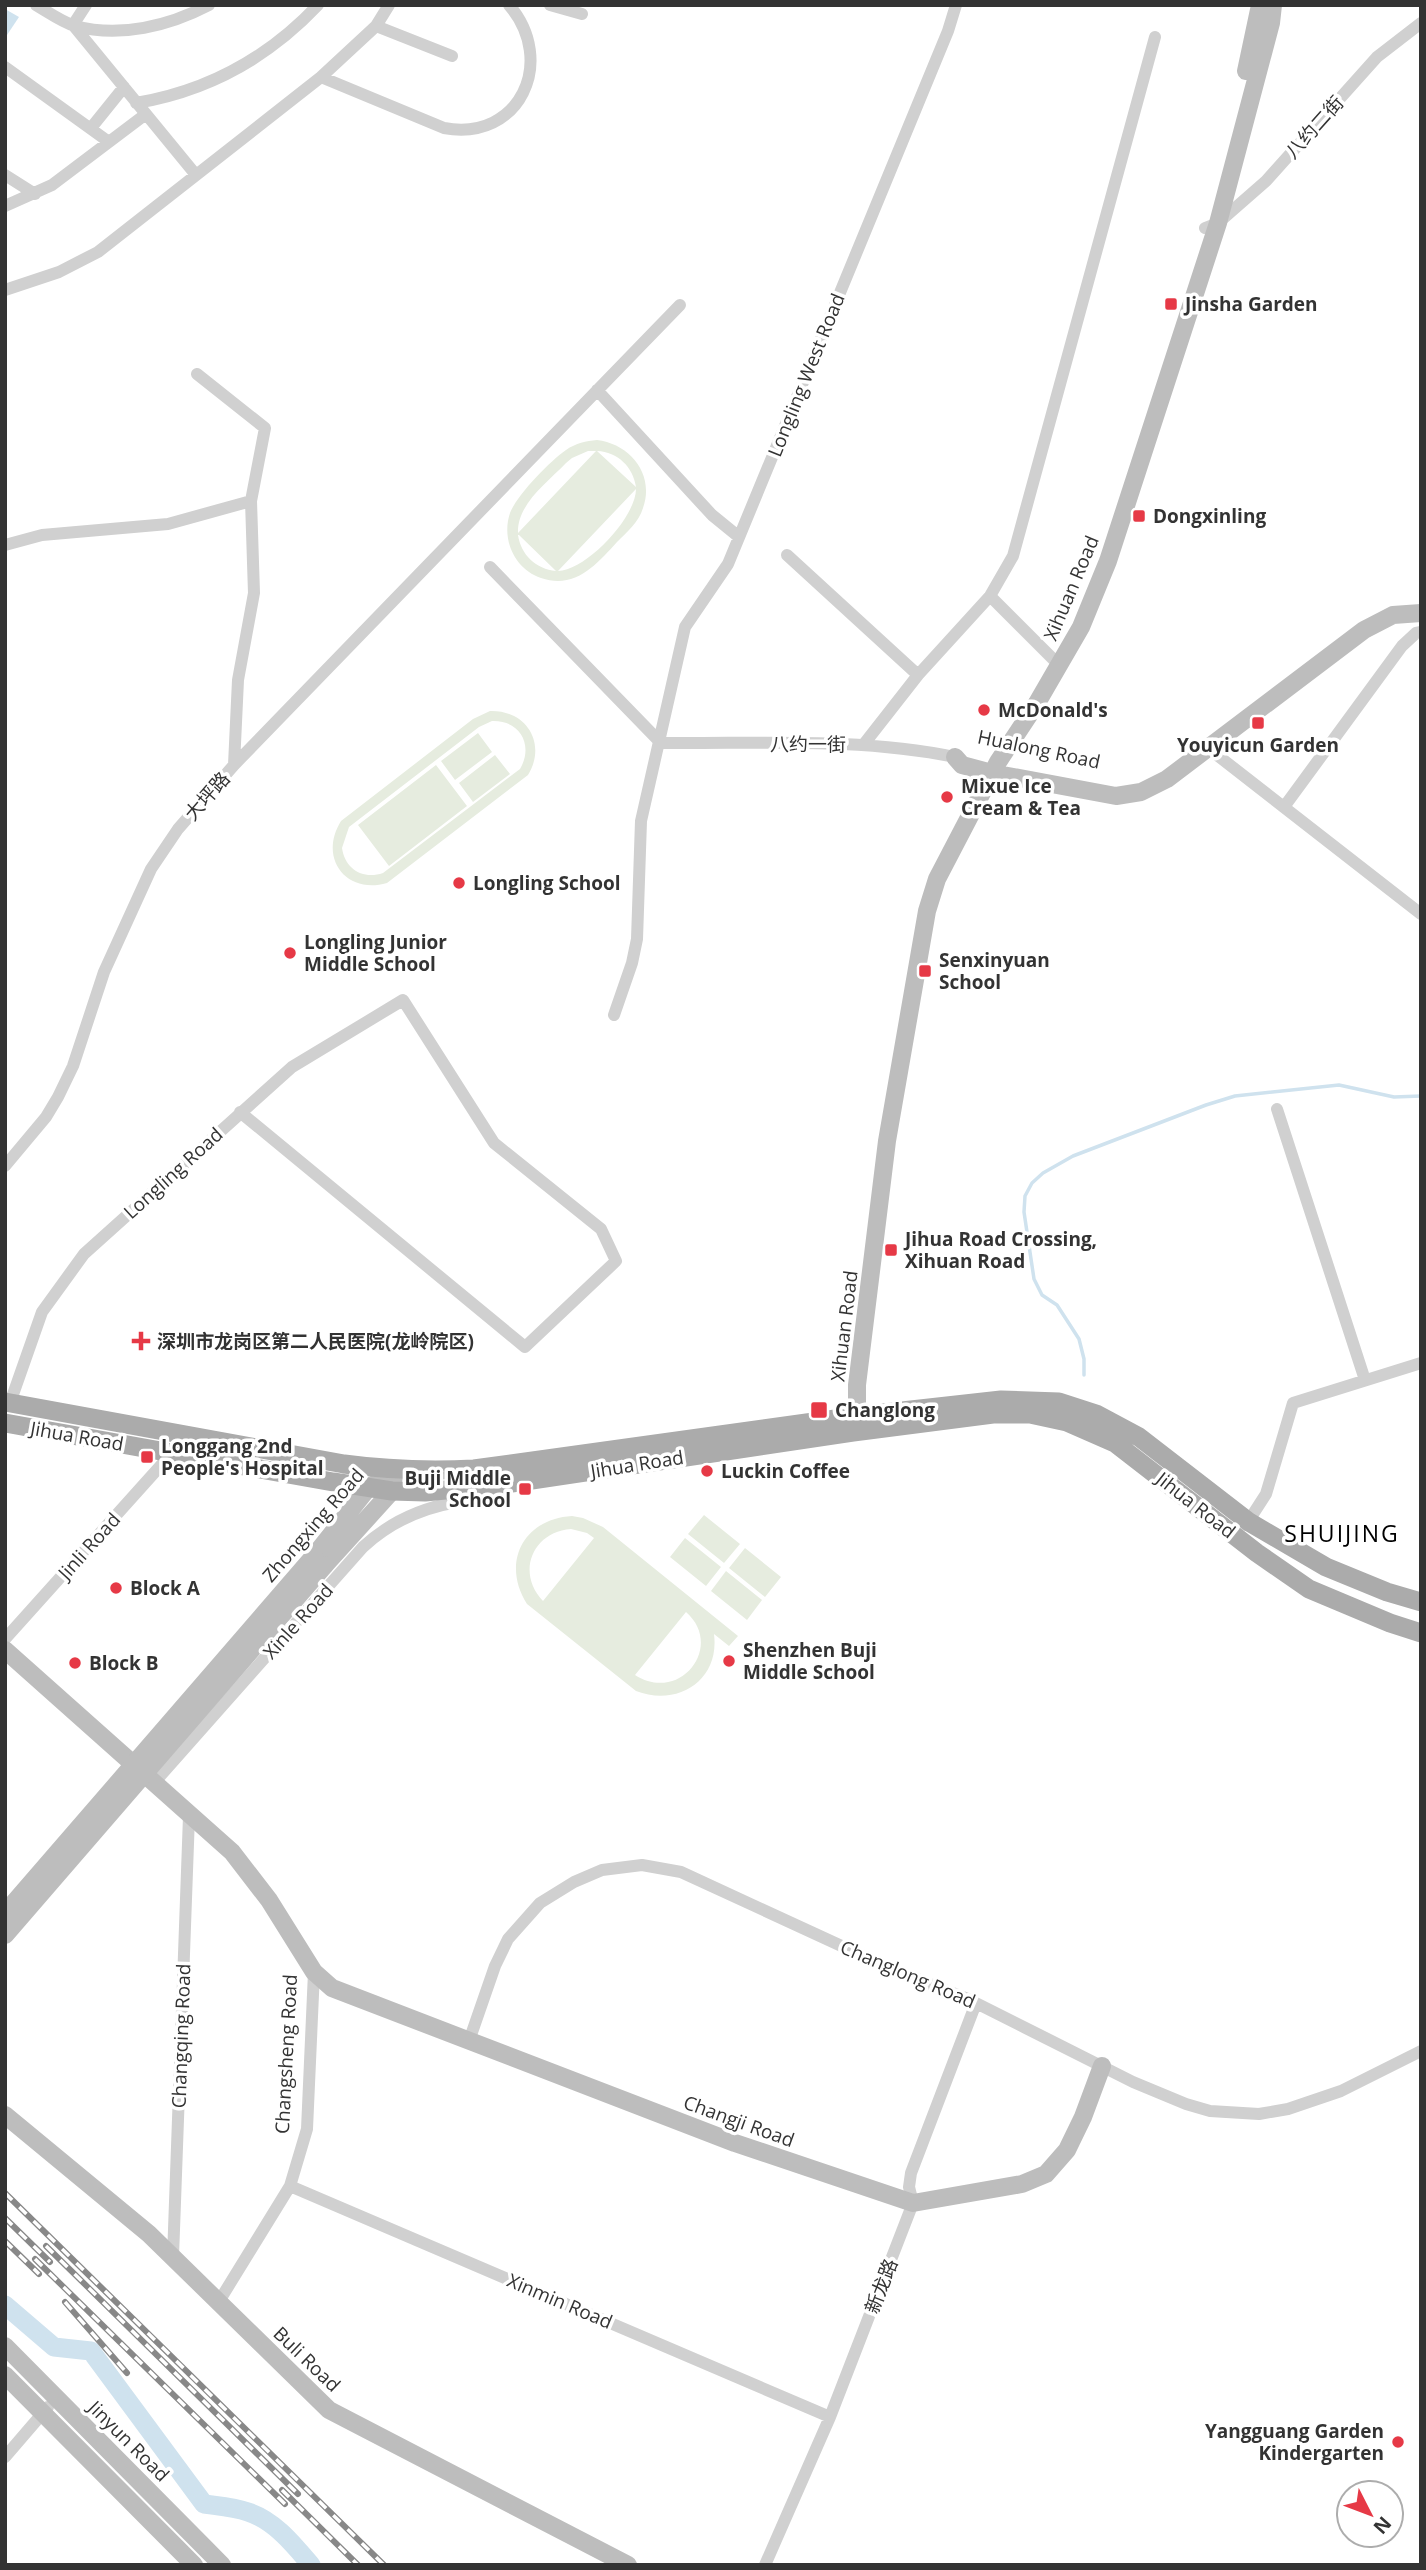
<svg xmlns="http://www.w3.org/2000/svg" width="1426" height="2570" font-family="'Open Sans','Noto Sans SC',sans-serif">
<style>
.green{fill:#e6ecdf;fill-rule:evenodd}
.water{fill:#cfe2ee}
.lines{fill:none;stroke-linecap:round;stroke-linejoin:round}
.stream{stroke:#cfe2ee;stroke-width:3.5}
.river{stroke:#cfe2ee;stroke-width:19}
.street{stroke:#d0d0d0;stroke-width:12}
.secondary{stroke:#bdbdbd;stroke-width:18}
.primary{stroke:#ababab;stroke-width:19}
.rail-casing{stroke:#888;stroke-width:6}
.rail{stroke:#fff;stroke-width:3.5;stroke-dasharray:10;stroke-linecap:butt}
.secondary-bridge{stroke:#bdbdbd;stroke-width:18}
.poi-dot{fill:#e63946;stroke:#fff;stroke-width:2.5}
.labels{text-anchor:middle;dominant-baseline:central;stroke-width:7;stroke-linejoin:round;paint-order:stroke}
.street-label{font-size:19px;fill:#333;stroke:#fff}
.poi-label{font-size:19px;font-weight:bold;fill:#333;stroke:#fff;text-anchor:start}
.quarter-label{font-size:23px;letter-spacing:2px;fill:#000;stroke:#fff}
</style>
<rect width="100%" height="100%" fill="#fff"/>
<!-- green -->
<path class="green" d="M597 440C630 444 655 474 643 508 639 522 627 532 617 542 597 564 575 590 541 578 515 569 501 540 510 513 517 495 550 461 566 450 576 443 586 441 597 440ZM588 451H596L518 533C517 504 547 483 566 463L572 458ZM597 451C618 452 633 467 636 487ZM636 489C636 517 587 570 558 571ZM518 535H519L556 571C536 569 521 555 518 535Z
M490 711C527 710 547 744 528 775L387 883C346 895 318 858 341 821L473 719ZM492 721C520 720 534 745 520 769L383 873C363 880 345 869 342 848L349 827 479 727Z
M478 733 492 752 455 780 441 761Z
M495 755 510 774 473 802 459 783Z
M436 765 467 806 389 866 358 825Z
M704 1515 740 1544 724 1563 688 1534Z
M572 1516 583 1518 603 1527 738 1636 729 1646 714 1634C720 1681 677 1707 636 1691L527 1604C501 1563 523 1519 572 1516ZM571 1529 587 1533 594 1538 543 1601C516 1573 532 1532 571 1529ZM686 1612C725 1646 680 1704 635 1675Z
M685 1538 721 1567 706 1586 670 1557Z
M745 1548 781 1577 765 1597 729 1568Z
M726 1571 762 1600 747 1620 711 1591Z"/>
<!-- water -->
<path class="water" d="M5 9 19 17 5 38Z"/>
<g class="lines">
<!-- stream -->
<path class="stream" d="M1084 1375V1359L1079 1339 1057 1305 1042 1295 1034 1279 1024 1212 1025 1196 1032 1183 1043 1173 1073 1156 1206 1105 1235 1096 1339 1085 1394 1097 1421 1096"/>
<!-- river -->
<path class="river" d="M5 2305 54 2347 91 2351 204 2504C218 2506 234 2507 248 2512 275 2521 293 2544 311 2565"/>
<!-- street -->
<path class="street" d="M36 5C48 12 62 22 75 26 120 38 169 26 209 5
M550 5 582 14
M73 25 196 175
M73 25 86 5
M376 26 452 56
M5 67 109 142
M321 77 444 128C520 142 557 61 509 5
M136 103C208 91 268 58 318 5
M91 128 124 87
M5 175 35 194
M5 206 52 185 146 114
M1205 228 1218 223 1266 181 1377 57 1421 23
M5 290 59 272 98 252 321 77 376 26 389 5
M597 390 712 515 739 537
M5 545 42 535 168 524 251 501
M787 555 918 675
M490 567 661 743
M990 596 1053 659
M661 743C758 744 859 737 955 757
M864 744 918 675 990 596 1013 556 1155 37
M1208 748 1421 914
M234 765 680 305
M1284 807 1402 646 1416 633 1421 632
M614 1015 632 963 637 939 641 821 685 627 728 564 948 31 956 5
M1277 1109 1365 1380
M5 1166 46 1117 58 1097 73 1066 104 972 151 869 178 829 234 765 238 680 254 593 251 501 265 428 197 374
M10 1403 42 1312 84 1254 292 1067 403 1000 494 1143 601 1229 616 1261 525 1347 240 1112
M1246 1525 1266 1494 1293 1403 1421 1363
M5 1639 172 1453
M153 1784 363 1547C390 1522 421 1508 457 1502L456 1489
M469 2041 495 1966 508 1939 540 1903 574 1882 602 1870 642 1865 681 1872 885 1966 968 1999 1133 2082 1186 2104 1210 2111 1259 2114 1288 2109 1341 2091 1421 2051
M290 2186 830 2417
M173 2257 189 1816
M218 2303 290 2186 307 2129 314 1972
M5 2457 48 2407
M765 2565 830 2417 913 2203 909 2187 911 2173 976 2003"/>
<!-- secondary -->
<path class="secondary" d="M1246 71 1260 5
M955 757 962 765 992 773 1116 796 1141 792 1167 779 1364 630 1393 615 1421 613
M854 1429 857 1416V1385L887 1141 927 911 937 879 998 762 1037 703 1081 627 1108 561 1218 223 1271 23 1273 5
M314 1556 369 1487 378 1482
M325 1565 392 1491 395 1470
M5 1650 232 1852 269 1900 314 1972 332 1988 735 2143 913 2203 1022 2184 1046 2174 1067 2150 1083 2117 1102 2066
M5 2115 149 2234 329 2410 628 2565
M5 2346 222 2565
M5 2375 194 2565"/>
<!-- primary -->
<path class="primary" d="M5 1402 344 1464C388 1470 430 1471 474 1469L857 1416 1001 1400 1059 1402 1096 1414 1139 1437 1249 1522 1326 1567 1387 1592 1421 1602
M5 1423 333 1482 392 1491 425 1492 506 1484 853 1432 993 1414H1030L1067 1422 1115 1443 1257 1553 1309 1589 1390 1623 1421 1633"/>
<!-- rail casing -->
<g class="rail-casing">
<path id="rail" d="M5 2193 384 2565
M5 2218 50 2262
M5 2241 39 2274
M46 2246 298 2494
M35 2259 285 2504
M65 2302 127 2373
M282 2490 358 2565"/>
</g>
<!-- rail -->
<use href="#rail" class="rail"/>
<!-- secondary-bridge -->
<path class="secondary-bridge" d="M5 1913 314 1556
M5 1935 325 1565"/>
</g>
<!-- markers -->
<g class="poi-dot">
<rect x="1164" y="297" width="14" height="14" rx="3.5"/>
<rect x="1132" y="509" width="14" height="14" rx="3.5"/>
<circle cx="984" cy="710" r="7"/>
<rect x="1251" y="716" width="14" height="14" rx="3.5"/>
<circle cx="947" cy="797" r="7"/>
<circle cx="459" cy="883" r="7"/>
<circle cx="290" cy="953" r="7"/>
<rect x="918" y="964" width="14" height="14" rx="3.5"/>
<rect x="884" y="1243" width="14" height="14" rx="3.5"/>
<path d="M137.5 1330.5h7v7h7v7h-7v7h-7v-7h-7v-7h7z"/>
<rect x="810" y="1401" width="18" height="18" rx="3.5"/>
<rect x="140" y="1450" width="14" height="14" rx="3.5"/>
<circle cx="707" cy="1471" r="7"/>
<rect x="518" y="1482" width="14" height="14" rx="3.5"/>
<circle cx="116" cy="1588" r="7"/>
<circle cx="729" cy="1661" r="7"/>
<circle cx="75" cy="1663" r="7"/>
<circle cx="1398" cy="2442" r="7"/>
</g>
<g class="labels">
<!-- street labels -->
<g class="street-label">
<text transform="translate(1314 127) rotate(-48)">八约二街</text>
<text transform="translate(806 375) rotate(-68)">Longling West Road</text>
<text transform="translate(1071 588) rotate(-67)">Xihuan Road</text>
<text x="808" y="744">八约一街</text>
<text transform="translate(1039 749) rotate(12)">Hualong Road</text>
<text transform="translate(207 796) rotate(-49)">大坪路</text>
<text transform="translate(173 1173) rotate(-42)">Longling Road</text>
<text transform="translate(844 1326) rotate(-83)">Xihuan Road</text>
<text transform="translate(77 1436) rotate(10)">Jihua Road</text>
<text transform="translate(637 1464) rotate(-9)">Jihua Road</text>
<text transform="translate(1196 1505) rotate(38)">Jihua Road</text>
<text transform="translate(313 1525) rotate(-49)">Zhongxing Road</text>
<text transform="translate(89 1546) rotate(-48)">Jinli Road</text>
<text transform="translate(298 1621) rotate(-48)">Xinle Road</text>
<text transform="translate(908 1974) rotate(23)">Changlong Road</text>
<text transform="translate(181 2036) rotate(-88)">Changqing Road</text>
<text transform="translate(286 2054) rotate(-87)">Changsheng Road</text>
<text transform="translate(739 2121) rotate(20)">Changji Road</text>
<text transform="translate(881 2286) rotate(-69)">新龙路</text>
<text transform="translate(560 2301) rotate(23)">Xinmin Road</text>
<text transform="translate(307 2359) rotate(44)">Buli Road</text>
<text transform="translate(129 2441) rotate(45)">Jinyun Road</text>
</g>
<!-- poi labels -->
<g class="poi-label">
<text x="1185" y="304">Jinsha Garden</text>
<text x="1153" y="516">Dongxinling</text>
<text x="998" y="710">McDonald's</text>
<text x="1258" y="745" text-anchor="middle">Youyicun Garden</text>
<text x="961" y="786">Mixue Ice<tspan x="961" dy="22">Cream &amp; Tea</tspan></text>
<text x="473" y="883">Longling School</text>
<text x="304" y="942">Longling Junior<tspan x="304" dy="22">Middle School</tspan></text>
<text x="939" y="960">Senxinyuan<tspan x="939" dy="22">School</tspan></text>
<text x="905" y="1239">Jihua Road Crossing,<tspan x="905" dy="22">Xihuan Road</tspan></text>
<text x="157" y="1341">深圳市龙岗区第二人民医院(龙岭院区)</text>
<text x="835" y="1410">Changlong</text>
<text x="161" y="1446">Longgang 2nd<tspan x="161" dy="22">People's Hospital</tspan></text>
<text x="721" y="1471">Luckin Coffee</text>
<text x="511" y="1478" text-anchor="end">Buji Middle<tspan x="511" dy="22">School</tspan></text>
<text x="130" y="1588">Block A</text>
<text x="743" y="1650">Shenzhen Buji<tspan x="743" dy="22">Middle School</tspan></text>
<text x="89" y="1663">Block B</text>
<text x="1384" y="2431" text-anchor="end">Yangguang Garden<tspan x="1384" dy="22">Kindergarten</tspan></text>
</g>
<!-- quarter labels -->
<g class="quarter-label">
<text x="1342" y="1533">SHUIJING</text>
</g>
</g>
<!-- border -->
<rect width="1426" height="2570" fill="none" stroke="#333333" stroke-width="14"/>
<!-- north arrow -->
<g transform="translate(1370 2514) rotate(132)"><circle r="33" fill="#ffffff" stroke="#adadad" stroke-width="2"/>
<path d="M0-5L12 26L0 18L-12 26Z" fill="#e63946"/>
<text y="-10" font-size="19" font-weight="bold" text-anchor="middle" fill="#333333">N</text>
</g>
</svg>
